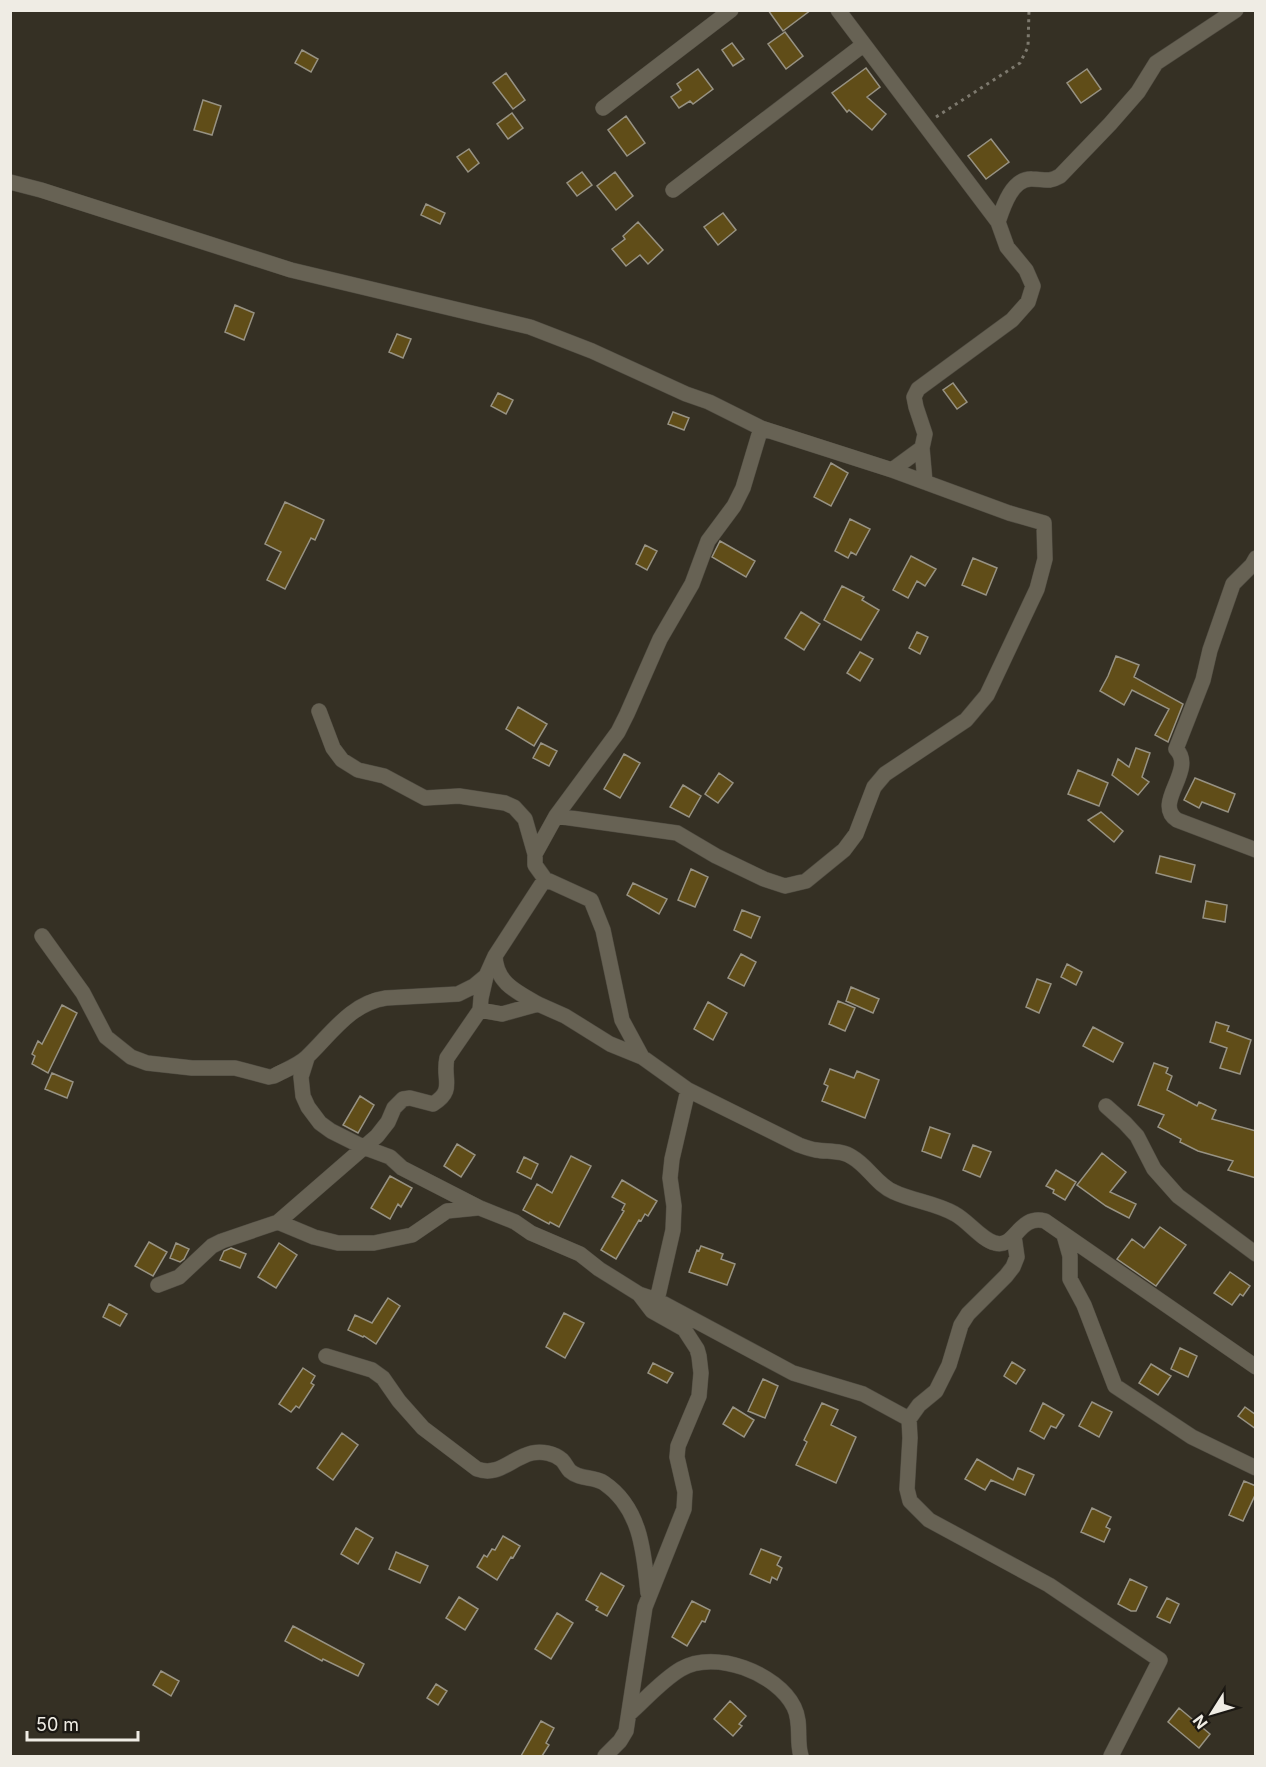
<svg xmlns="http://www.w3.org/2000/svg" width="1266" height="1767" font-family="Inter,sans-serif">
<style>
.building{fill:#604d18;stroke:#979283;stroke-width:1.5}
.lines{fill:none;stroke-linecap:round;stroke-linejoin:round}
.minor-casing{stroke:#4f4b41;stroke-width:16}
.path{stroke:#7d796e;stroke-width:3;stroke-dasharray:3 4.5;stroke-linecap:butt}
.minor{stroke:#676254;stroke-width:15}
</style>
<rect width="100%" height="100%" fill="#353024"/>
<!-- building -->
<path class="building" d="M768 10H811L783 31Z
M785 32 803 56 786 69 768 44Z
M732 43 744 59 733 66 722 50Z
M302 50 318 59 311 72 295 63Z
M866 68 880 87 867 97 886 114 872 130 849 110 847 112 832 93Z
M698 69 713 89 693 104 690 101 679 108 671 97 681 90 677 84Z
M1087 69 1101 89 1081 103 1067 83Z
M506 73 525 100 513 109 493 83Z
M203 100 221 106 212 135 194 130Z
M512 113 523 128 508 139 497 124Z
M626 116 645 143 627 156 608 130Z
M991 139 1009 162 986 179 968 156Z
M469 149 479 163 468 172 457 157Z
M582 172 592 185 577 196 567 183Z
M615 172 633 196 616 210 597 186Z
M426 204 445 213 440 224 421 215Z
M723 213 736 230 718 245 704 227Z
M638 222 663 250 648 264 640 255 626 266 612 249 625 239 623 236Z
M235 305 254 313 244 340 225 332Z
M397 334 411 339 403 358 389 352Z
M953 383 967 402 957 409 943 390Z
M498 393 513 400 506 414 491 406Z
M673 412 689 418 684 430 668 424Z
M831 463 848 473 831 506 814 497Z
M285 502 324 520 315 540 311 538 285 589 267 580 281 552 265 544Z
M850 519 870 529 856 555 851 552 848 558 835 551Z
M720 541 755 561 746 577 712 557Z
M645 545 657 551 647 570 636 564Z
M911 556 936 569 925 586 917 581 908 598 893 590Z
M973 558 997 568 986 595 962 585Z
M842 586 864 597 862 600 879 610 861 640 824 620Z
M801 612 820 624 804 650 785 638Z
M917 632 928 637 920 654 909 648Z
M860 652 873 659 860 681 847 673Z
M1116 656 1139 665 1134 677 1183 704 1168 742 1155 735 1169 709 1132 690 1124 705 1100 691 1108 676Z
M518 707 547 724 534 746 506 729Z
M541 743 557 751 549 766 533 758Z
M1136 748 1150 753 1142 777 1149 782 1138 795 1112 775 1118 759 1129 767Z
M624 754 640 763 620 798 604 789Z
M1078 770 1108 783 1099 806 1068 794Z
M719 773 733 783 718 803 705 794Z
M1195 778 1235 794 1228 812 1202 802 1199 808 1184 800Z
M683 785 701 796 689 817 670 807Z
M1101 812 1123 831 1114 842 1088 820Z
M1160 856 1195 865 1191 882 1156 873Z
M691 869 708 877 695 907 678 900Z
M633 883 667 899 659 914 627 895Z
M1206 901 1227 905 1225 922 1203 918Z
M742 910 760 917 751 938 734 930Z
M741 954 756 962 744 986 728 978Z
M1067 964 1082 972 1076 985 1061 977Z
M1037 979 1051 984 1039 1013 1026 1007Z
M851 987 879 999 873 1013 846 1001Z
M838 1001 855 1008 845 1031 829 1024Z
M708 1002 727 1013 713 1040 694 1029Z
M62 1005 77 1013 48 1073 32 1064 35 1056 32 1054 38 1041 42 1044Z
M1216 1022 1229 1026 1227 1031 1251 1040 1240 1074 1220 1068 1227 1048 1210 1042Z
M1093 1027 1123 1043 1113 1062 1083 1046Z
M1154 1063 1168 1068 1166 1073 1172 1076 1167 1090 1197 1106 1199 1102 1216 1110 1212 1119 1256 1131V1178L1228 1170 1233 1161 1198 1151 1180 1142 1181 1139 1158 1127 1164 1115 1138 1105Z
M830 1069 854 1078 857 1071 879 1080 865 1118 822 1101 828 1086 824 1084Z
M52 1073 73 1082 67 1098 45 1089Z
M360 1096 374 1105 358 1133 343 1125Z
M930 1127 950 1134 941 1158 922 1151Z
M457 1144 475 1155 461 1177 444 1166Z
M973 1145 991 1152 980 1177 963 1170Z
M1102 1153 1126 1172 1110 1192 1136 1204 1129 1218 1106 1206 1077 1185Z
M571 1156 591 1166 559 1227 550 1222 549 1224 523 1210 537 1184 552 1193Z
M524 1157 538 1164 531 1179 517 1172Z
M1056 1170 1076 1182 1065 1200 1053 1193 1054 1190 1046 1186Z
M390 1176 412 1188 401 1207 398 1204 390 1219 371 1208Z
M622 1180 657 1201 648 1216 645 1214 641 1221 639 1220 616 1259 601 1250 624 1211 622 1210 625 1204 612 1197Z
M1160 1227 1186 1245 1156 1286 1117 1259 1132 1239 1144 1248Z
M149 1242 167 1252 153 1276 135 1266Z
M176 1243 189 1249 184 1259 180 1262 170 1258Z
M279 1243 297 1255 276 1288 258 1277Z
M701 1246 723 1254 721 1259 735 1264 727 1285 689 1272 697 1250 699 1251Z
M231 1248 246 1254 240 1268 220 1260 224 1251Z
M1230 1272 1250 1286 1243 1296 1240 1294 1232 1305 1214 1293Z
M388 1298 400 1306 376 1344 364 1336 363 1337 348 1330 355 1315 372 1323Z
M109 1304 127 1314 120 1326 103 1317Z
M564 1313 584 1323 565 1358 546 1347Z
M1180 1348 1197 1356 1188 1377 1171 1369Z
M1012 1362 1025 1370 1016 1384 1004 1376Z
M653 1363 673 1373 667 1383 648 1373Z
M1151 1364 1171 1376 1158 1395 1139 1383Z
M303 1368 315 1376 311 1383 314 1385 299 1408 296 1406 291 1412 279 1404Z
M763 1379 778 1386 765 1418 748 1411Z
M1092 1402 1112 1412 1099 1437 1079 1426Z
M822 1403 838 1410 831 1425 856 1437 836 1483 796 1465 807 1442 804 1440Z
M1043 1403 1064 1415 1056 1428 1051 1426 1044 1439 1030 1431Z
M733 1407 754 1420 744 1437 723 1424Z
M1245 1407 1256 1415V1429L1238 1416Z
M342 1433 358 1445 333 1480 317 1468Z
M977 1459 1013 1480 1018 1468 1034 1475 1025 1495 991 1480 985 1490 965 1479Z
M1244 1481 1256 1486V1493L1243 1521 1229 1515Z
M1092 1508 1111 1517 1106 1527 1110 1529 1104 1542 1081 1532Z
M356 1528 373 1538 358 1564 341 1554Z
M503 1536 520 1546 513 1558 511 1557 497 1580 477 1567 484 1555 487 1557 492 1549 495 1550Z
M761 1549 781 1557 777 1565 782 1568 777 1580 772 1577 770 1583 750 1574Z
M396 1552 428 1566 420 1583 389 1569Z
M601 1573 624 1586 607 1616 596 1610 598 1607 586 1600Z
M1130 1579 1147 1587 1136 1611H1131L1118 1604Z
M459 1597 478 1609 465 1630 446 1618Z
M1167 1598 1179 1604 1170 1623 1157 1617Z
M692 1601 710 1610 705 1622 702 1621 687 1646 672 1637Z
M557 1613 573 1623 551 1659 535 1649Z
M293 1626 364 1664 358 1676 323 1659 322 1661 285 1641Z
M161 1671 179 1681 171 1696 153 1685Z
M436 1684 447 1691 438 1705 427 1698Z
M730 1701 746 1716 739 1724 742 1726 733 1736 714 1719Z
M1179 1708 1210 1734 1199 1748 1168 1722Z
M541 1721 554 1728 546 1743 549 1745 542 1756H521Z"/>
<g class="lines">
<!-- minor casing -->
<g class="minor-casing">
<path id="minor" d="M838 10 998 222 1007 247 1026 270 1033 286 1028 302 1012 320 918 389 914 397 916 407 925 434 922 448 925 482
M603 108 731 10
M10 182 41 190 291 270 530 327 592 351 686 394 709 402 761 428 892 470 1009 513 1044 523 1045 559 1037 589 987 695 966 720 885 774 874 787 856 834 844 850 806 881 785 886 764 879 716 856 677 833 556 816
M673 190 863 45
M998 222C1003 207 1012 178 1032 179 1044 179 1048 183 1060 176L1110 124 1138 92 1156 63 1236 10
M761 428 743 488 734 506 708 541 692 584 660 639 627 714 618 732 556 816 535 854V865L545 879 591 900 603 930 622 1020 642 1057 688 1090 799 1145C805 1147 810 1149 816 1150 828 1152 842 1150 852 1157 868 1166 877 1185 894 1192 913 1201 936 1203 955 1214 968 1221 982 1240 995 1243 1016 1249 1018 1214 1045 1221L1256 1367
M892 470 922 448
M1256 558 1252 565 1233 584 1210 650 1203 680 1176 749C1197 770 1152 803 1177 820L1256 850
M319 711 333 748 342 760 358 770 384 776 425 798 459 796 505 803 514 807 525 819 535 854
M42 936 83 993 106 1037 131 1057 147 1063 192 1068H235L269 1077 274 1076C285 1070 299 1065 307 1057 331 1034 351 1003 386 998L458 994 474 986 486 976
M495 956C496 983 517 992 538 1004
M480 1010 502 1014 538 1004 565 1016 610 1044 642 1057
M307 1058 301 1077 303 1096 308 1107 320 1123 331 1131 363 1147 390 1157 402 1168 480 1208 515 1222 531 1233 580 1254 599 1269 639 1294 657 1300 793 1373 863 1394 909 1419
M1106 1106 1125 1123 1137 1136 1154 1169 1178 1196 1256 1254
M278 1222 314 1237 338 1243H374L412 1235 447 1211 477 1208
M1064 1235 1070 1256V1279L1084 1305 1115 1386 1192 1437 1256 1468
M1014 1236 1017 1257 1013 1267 1006 1276 968 1314 961 1325 949 1365 936 1391 919 1405 909 1419 910 1438 907 1489 910 1501 929 1520 1049 1585 1160 1660 1111 1756
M158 1285 179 1277 212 1246 222 1241 278 1222 377 1136 388 1122 394 1108 403 1099 410 1098 433 1104C456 1090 442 1079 447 1058L480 1010 481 998 486 976 495 956 545 879
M657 1300 673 1230 674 1206 670 1178 672 1159 688 1090
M326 1356 372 1370 383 1378 399 1401 423 1428 477 1469C499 1477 511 1458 532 1453 542 1451 554 1453 562 1460 565 1463 567 1468 570 1471 580 1480 594 1476 604 1483 641 1508 644 1553 648 1593
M629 1714C645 1700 662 1680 681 1669 715 1649 777 1673 794 1707 802 1723 796 1740 801 1756
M605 1756 620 1741 626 1731 645 1607 684 1509 685 1492 677 1457 678 1446 699 1396 701 1373 699 1356 697 1349 684 1329 652 1311 639 1294"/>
</g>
<!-- path -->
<path class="path" d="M936 117 1020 63 1028 47 1029 10"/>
<!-- minor -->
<use href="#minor" class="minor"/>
</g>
<!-- border -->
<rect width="1266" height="1767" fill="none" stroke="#efece4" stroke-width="24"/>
<!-- north arrow -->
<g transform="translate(1212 1713) rotate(233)" stroke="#1b1813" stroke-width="4.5" paint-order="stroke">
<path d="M0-4.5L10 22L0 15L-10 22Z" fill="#efece4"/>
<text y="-9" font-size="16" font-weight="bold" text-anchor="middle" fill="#efece4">N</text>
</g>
<!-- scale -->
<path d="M27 1731v9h111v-9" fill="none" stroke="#efece4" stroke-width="3"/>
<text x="36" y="1731" font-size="18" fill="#efece4" stroke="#1b1813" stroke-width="4.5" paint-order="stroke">50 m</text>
</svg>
